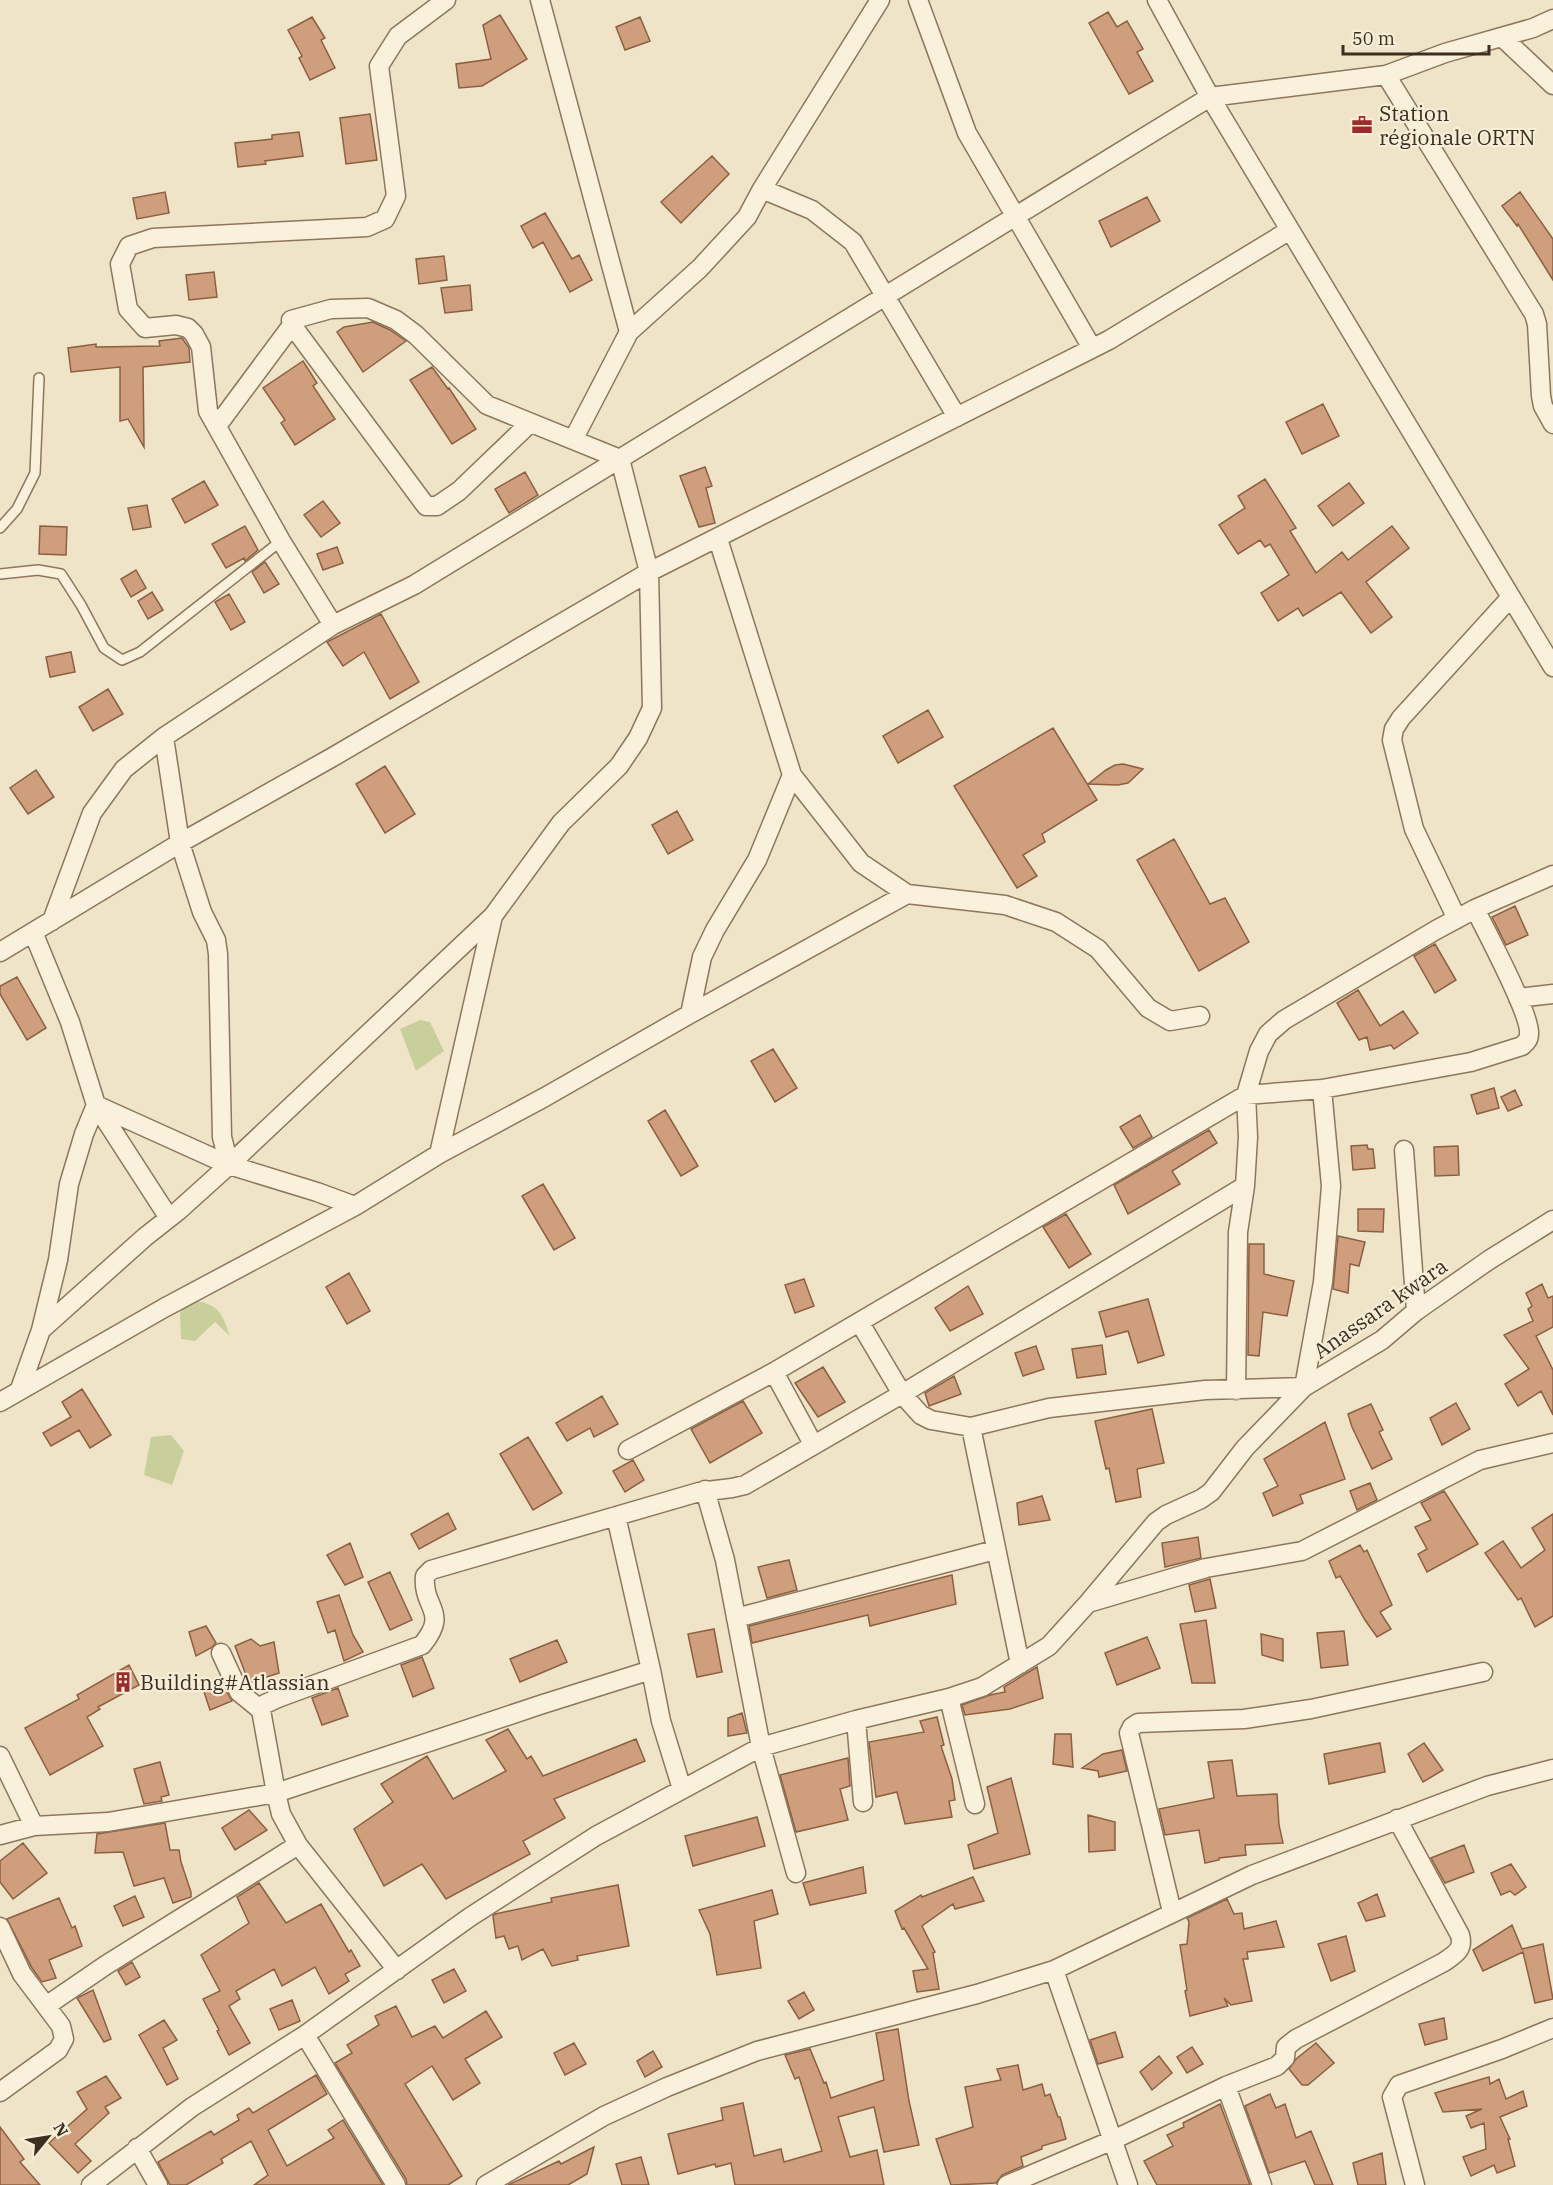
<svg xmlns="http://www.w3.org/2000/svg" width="1553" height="2185" font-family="'IBM Plex Serif',serif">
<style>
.green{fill:#c9cf9b}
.building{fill:#cf9f7d;stroke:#8d5f41;stroke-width:1.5}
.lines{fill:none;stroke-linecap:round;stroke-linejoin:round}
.lane-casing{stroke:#8d765c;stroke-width:12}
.street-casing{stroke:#8d765c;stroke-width:21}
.lane{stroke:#faf1dc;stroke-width:9}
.street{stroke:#faf1dc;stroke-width:18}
.labels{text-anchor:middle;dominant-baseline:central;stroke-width:4.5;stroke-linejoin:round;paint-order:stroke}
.poi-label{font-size:21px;fill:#3d2e20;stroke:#f7eed8;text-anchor:start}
.street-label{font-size:21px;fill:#3d2e20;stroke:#f7eed8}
</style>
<rect width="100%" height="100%" fill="#f0e4c8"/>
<!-- green -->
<path class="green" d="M420 1020 430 1022 444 1051 416 1071 400 1029Z
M192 1300C218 1304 222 1312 230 1336L215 1322 195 1341 181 1339 180 1312Z
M171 1435 184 1451 172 1485 144 1475 151 1437Z"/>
<!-- building -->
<path class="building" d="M1108 12 1117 27 1127 21 1143 49 1137 52 1153 81 1129 94 1089 23Z
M500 15 527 59 482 86 459 88 456 64 491 59 483 25Z
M312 17 325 38 321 40 335 68 310 80 299 58 302 56 288 30Z
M640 17 650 41 625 50 616 27Z
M370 114 377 160 346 164 340 118Z
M299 132 303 156 265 161 266 164 238 167 235 143 272 139V135Z
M712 156 729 174 681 223 661 202Z
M165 192 169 213 137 219 133 198Z
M1520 192 1553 239V280L1518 224 1517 226 1502 206Z
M1147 197 1160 221 1111 247 1099 221Z
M545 213 572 259 579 255 592 280 570 292 543 242 533 248 521 226Z
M444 256 447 280 419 284 416 259Z
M214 272 217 297 189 300 186 275Z
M470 285 472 310 445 313 441 288Z
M373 322 390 330 406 341 363 372 337 332 344 327Z
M182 338 189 348 190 362 143 367 144 447 128 419 120 421V367L71 372 68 348 96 344V347L160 346 159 341Z
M303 361 317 383 313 386 335 419 295 445 281 423 285 420 263 388Z
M432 367 448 389 449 388 476 429 452 444 410 380Z
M1323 404 1339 436 1302 454 1286 422Z
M705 467 712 486 706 488 715 523 699 527 680 476Z
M525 472 538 495 509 513 495 489Z
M1265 479 1296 528 1290 531 1316 573 1342 552 1348 560 1392 526 1409 548 1366 582 1392 617 1371 633 1341 592 1303 616 1298 608 1278 621 1261 593 1289 575 1270 544 1265 547 1260 540 1238 554 1219 525 1245 508 1238 496Z
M204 481 218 505 185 523 172 499Z
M1349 483 1364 503 1333 526 1318 506Z
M323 501 340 523 321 537 304 515Z
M147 505 151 527 133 530 128 508Z
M40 526 67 527 66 555 39 554Z
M245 526 258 550 245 561 244 558 226 568 212 544Z
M337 547 343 563 323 570 317 554Z
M265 562 279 584 264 593 252 572Z
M136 570 146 588 131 597 121 579Z
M152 592 163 610 148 619 138 601Z
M229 594 245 622 231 630 215 602Z
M381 614 419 682 390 699 364 652 343 666 327 642Z
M71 652 75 672 50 677 46 657Z
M108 689 123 714 93 731 79 707Z
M928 710 943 737 898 763 883 736Z
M1053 728 1097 800 1042 834 1045 842 1023 855 1037 876 1017 888 954 786Z
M1123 764 1143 769 1128 783 1118 785 1088 784 1106 770 1115 765Z
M385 766 415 814 385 833 356 784Z
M36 770 54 797 28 814 10 788Z
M677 811 693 840 668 854 652 825Z
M1174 839 1210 904 1225 898 1249 942 1199 971 1137 860Z
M1515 906 1528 935 1506 945 1492 917Z
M1435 944 1456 980 1435 993 1414 956Z
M17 977 46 1028 27 1040 0 994V986Z
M1358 990 1380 1026 1403 1011 1418 1033 1394 1049 1391 1045 1370 1050 1367 1037 1359 1040 1337 1003Z
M773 1049 797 1088 775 1102 751 1061Z
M1494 1088 1499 1108 1477 1114 1471 1095Z
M1515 1090 1522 1105 1508 1111 1501 1097Z
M665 1110 698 1166 681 1176 648 1121Z
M1140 1115 1152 1137 1133 1148 1120 1127Z
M1209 1130 1217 1143 1172 1171 1180 1184 1128 1214 1114 1185Z
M1367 1145 1368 1149H1373L1375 1168 1353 1170 1351 1146Z
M1458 1146 1459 1175 1435 1176 1434 1147Z
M543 1184 575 1238 554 1250 522 1196Z
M1358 1209H1384L1383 1232 1358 1231Z
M1066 1214 1091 1254 1069 1268 1043 1227Z
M1338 1236 1365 1242 1359 1266 1350 1264 1348 1293 1333 1289Z
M1249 1244H1264V1274L1294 1281 1287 1316 1263 1312 1259 1356 1248 1355Z
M349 1273 370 1311 347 1324 326 1287Z
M804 1279 814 1306 795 1313 785 1285Z
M1542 1284 1548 1298 1553 1296V1327L1536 1336 1553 1370V1415L1541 1391 1518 1406 1505 1384 1529 1369 1504 1335 1533 1321 1528 1309 1532 1306 1526 1293Z
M968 1286 983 1314 950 1331 935 1308Z
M1148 1299 1164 1355 1138 1363 1128 1331 1106 1337 1099 1312Z
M1102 1345 1106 1374 1077 1378 1072 1349Z
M1036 1346 1044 1369 1023 1376 1015 1353Z
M823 1367 845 1402 818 1417 795 1383Z
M954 1376 961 1394 929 1406 925 1393Z
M82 1389 111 1435 90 1448 79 1430 51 1446 43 1433 71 1417 62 1402Z
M602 1396 618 1424 594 1437 590 1428 567 1441 556 1423Z
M743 1401 762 1433 710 1463 691 1429Z
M1456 1403 1470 1429 1442 1445 1430 1418Z
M1371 1404 1383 1430 1379 1432 1392 1459 1372 1469 1352 1427 1348 1414Z
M1152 1409 1164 1463 1137 1469 1141 1497 1116 1502 1109 1468 1106 1469 1095 1421Z
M1325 1422 1345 1479 1300 1495 1303 1503 1273 1516 1263 1493 1278 1486 1264 1459Z
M528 1437 562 1493 533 1510 500 1454Z
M633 1460 644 1480 625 1492 613 1471Z
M1370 1483 1377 1500 1357 1510 1350 1491Z
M1444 1491 1478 1544 1427 1572 1418 1554 1427 1549 1415 1527 1431 1520 1421 1503Z
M1042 1496 1050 1520 1019 1525 1017 1503Z
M448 1513 456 1529 419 1549 411 1534Z
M1553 1514V1616L1535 1627 1521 1598 1518 1600 1485 1553 1503 1541 1521 1568 1545 1550 1532 1528Z
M1198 1537 1201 1558 1165 1567 1162 1543Z
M350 1543 363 1577 345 1585 327 1555Z
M1360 1545 1364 1552 1367 1550 1392 1605 1380 1612 1391 1629 1377 1637 1365 1620 1340 1576 1336 1578 1329 1561Z
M789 1560 797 1590 767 1598 758 1567Z
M390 1572 412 1620 390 1630 368 1582Z
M952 1575 956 1604 870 1626 868 1615 752 1643 749 1626Z
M1210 1579 1216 1608 1195 1612 1189 1585Z
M339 1595 353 1635 363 1652 344 1661 335 1630 328 1633 317 1602Z
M1206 1620 1215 1683H1192L1180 1624Z
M206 1626 216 1643 211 1648 196 1656 189 1632Z
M714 1629 722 1672 697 1677 688 1634Z
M1344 1631 1348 1665 1321 1668 1317 1633Z
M1261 1634 1283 1639V1661L1262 1655Z
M1147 1637 1160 1668 1117 1685 1105 1653Z
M251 1639 260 1646 274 1642 279 1673 249 1683 235 1646Z
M557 1640 567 1662 520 1682 510 1659Z
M422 1657 434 1688 413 1697 401 1665Z
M129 1665 139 1685 98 1707 100 1709 87 1717 103 1746 50 1775 25 1728 79 1699 77 1695Z
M1037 1667 1043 1698 1010 1709 965 1715 962 1705 990 1695 1005 1692 1004 1687Z
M223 1685 232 1701 210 1710 204 1692Z
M338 1688 348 1716 322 1725 312 1698Z
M742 1713 747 1733 728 1736V1718Z
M937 1717 944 1745 941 1746 952 1779 955 1800 949 1801 952 1817 905 1824 897 1792 876 1797 869 1742 924 1732 920 1721Z
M508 1729 527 1759 531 1756 543 1776 636 1739 645 1761 554 1799 565 1818 523 1841 530 1854 446 1899 422 1864 384 1886 354 1829 393 1802 381 1784 427 1756 453 1799 506 1771 486 1740Z
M1055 1734H1071L1073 1767 1053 1764Z
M1380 1743 1385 1772 1329 1784 1324 1754Z
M1424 1743 1443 1770 1423 1782 1408 1754Z
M1122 1750 1127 1771 1099 1777 1098 1771 1082 1768 1103 1754Z
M848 1758 850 1786 840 1789 848 1820 796 1832 780 1775Z
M1232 1760 1237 1796 1277 1794 1279 1825 1283 1843 1245 1845 1246 1855 1219 1858V1860L1205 1863 1199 1830 1165 1835 1159 1809 1214 1798 1208 1762Z
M160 1762 169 1795 161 1797 162 1801 144 1804 134 1769Z
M1011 1778 1030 1854 974 1869 968 1845 998 1833 987 1787Z
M249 1810 267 1830 235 1850 222 1828Z
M1088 1815 1115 1822V1850L1089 1852Z
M757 1817 765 1846 693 1866 685 1836Z
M165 1823 170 1850H179L181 1862 191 1892V1897L173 1903 164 1878 134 1886 123 1852 95 1853 97 1834Z
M23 1843 47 1873 13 1899 0 1882V1861Z
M1464 1845 1474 1872 1445 1883 1431 1858Z
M1511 1864 1526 1887 1515 1895 1510 1891 1501 1895 1491 1873Z
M863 1867 866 1893 810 1905 803 1883Z
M973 1877 984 1901 955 1909 953 1904 922 1926 935 1952 933 1953 939 1989 917 1992 913 1971 928 1969 904 1928 902 1929 895 1911 921 1895 922 1897Z
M259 1883 286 1923 321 1904 349 1952 351 1950 360 1966 345 1974 349 1981 329 1994 315 1967 282 1986 274 1969 236 1991 240 1999 229 2006 250 2043 229 2055 217 2031 219 2030 203 1999 220 1991 201 1955 249 1923 237 1897Z
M618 1885 629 1946 577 1956 578 1960 552 1966 543 1949 522 1960 518 1946 509 1949 504 1936 496 1938 493 1916 495 1914 552 1902 551 1898Z
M772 1890 778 1914 754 1921 761 1968 717 1975 710 1934 699 1910Z
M1377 1894 1385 1916 1366 1921 1358 1903Z
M135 1896 144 1917 123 1926 114 1906Z
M59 1898 72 1928 75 1926 82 1946 49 1960 56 1978 42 1982 32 1968 7 1919Z
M1227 1899 1234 1914 1242 1913 1244 1929 1276 1921 1284 1947 1247 1952 1248 1959H1243L1252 2001 1231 2005 1224 1998 1228 2006 1190 2016 1185 1991 1187 1990 1180 1945 1187 1944 1189 1922 1187 1918Z
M1512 1925 1522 1949 1543 1944 1553 1999 1535 2003 1523 1952 1483 1971 1473 1950Z
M1346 1936 1355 1971 1331 1981 1318 1944Z
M132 1962 140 1977 126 1985 118 1971Z
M454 1969 466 1991 444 2003 432 1980Z
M93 1990 111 2039 104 2042 77 1998Z
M804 1992 814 2010 799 2019 788 2001Z
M292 2000 300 2021 279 2030 270 2009Z
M396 2006 412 2037 435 2026 443 2038 486 2011 502 2037 465 2059 480 2083 453 2100 432 2066 405 2084 462 2176 448 2185H407L406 2179 335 2063 352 2053 347 2045 379 2025 375 2016Z
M1444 2018 1447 2039 1425 2045 1419 2024Z
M164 2020 177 2040 163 2048 178 2079 167 2085 139 2035Z
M898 2029 909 2101 919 2145 884 2152 874 2107 838 2117 850 2157 877 2150 884 2185H735L731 2163 716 2167 715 2164 678 2174 668 2134 723 2120 721 2108 743 2103 754 2156 781 2149 784 2162 822 2151 799 2077 795 2079 785 2055 810 2049 824 2083 826 2082 831 2098 884 2080 876 2033Z
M1115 2032 1123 2057 1098 2064 1090 2040Z
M574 2043 586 2064 565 2075 554 2053Z
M1316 2043 1334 2063 1308 2085H1302L1289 2069 1296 2059Z
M1192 2047 1203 2064 1187 2073 1177 2057Z
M653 2051 662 2067 645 2077 637 2061Z
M1159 2056 1172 2073 1152 2090 1140 2072Z
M1018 2065 1023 2090 1042 2084 1045 2096 1050 2094 1058 2117H1060L1066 2139 1042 2146V2149L1021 2157 1023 2166 1002 2175 996 2183 951 2185 936 2139 973 2127 965 2087 1001 2080 997 2069Z
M316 2075 327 2094 268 2130 287 2166 334 2138 328 2130 343 2120 383 2185H254L268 2175 251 2141 221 2159 223 2163 186 2185H170L158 2162 211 2131 214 2135 239 2120 237 2115 249 2108 253 2113Z
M106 2076 121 2098 105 2107 109 2113 75 2144 91 2161 78 2173 49 2143 87 2109 77 2092Z
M1489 2077 1490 2084 1499 2079 1506 2099 1523 2091 1527 2106 1500 2117 1510 2139H1508L1515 2166 1497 2173 1494 2165 1471 2176 1463 2157 1486 2149 1484 2123 1471 2128 1466 2116 1482 2109 1443 2112 1435 2093Z
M1270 2094 1276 2108 1285 2104 1296 2138 1311 2131 1333 2185H1315L1305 2161 1269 2173 1245 2106Z
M1220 2104 1250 2185H1157L1144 2161 1173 2146 1167 2135 1184 2127 1183 2123Z
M0 2127 24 2159 20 2162 40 2185H0Z
M594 2147 587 2174 568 2185H508L559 2161 561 2164Z
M1382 2153 1386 2185H1358L1353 2163Z
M641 2157 649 2185H622L616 2164Z"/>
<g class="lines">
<!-- lane casing -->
<g class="lane-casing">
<path id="lane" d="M0 528 17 509 35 473 39 378
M0 574 38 570 61 574 81 605 104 648 122 660 140 652 281 541"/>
</g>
<!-- street casing -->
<g class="street-casing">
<path id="street" d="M540 0 629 332
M918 0 967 133 1092 348
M1157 0 1210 97 1553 667
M1502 37 1553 85
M1386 75 1534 314 1537 324 1541 396 1543 406 1553 424
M762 189 812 210 853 242 957 417
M530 423 459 491 437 506H426L292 325 291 320 331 309 368 308 396 320 416 335 487 405 620 459
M217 426 292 325
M573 440 629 332 700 268 747 217 762 189 880 0
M718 539 792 775 861 863 907 894 1005 905 1056 922 1098 949 1148 1008 1170 1021 1200 1016
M333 625 281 541 208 411 201 347 194 334 188 328 176 325 145 328 128 309 120 264 129 246 153 238 367 227 385 219 396 196 379 66 398 36 446 0
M1457 919 1414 829 1392 740 1394 729 1401 718 1511 597
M52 921 92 813 124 769 164 737 333 625 414 585 1210 97 1386 75 1445 53 1533 28 1553 19
M33 932 70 1022 96 1105 169 1218
M0 952 180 843 331 758 649 572 1109 340 1290 230
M1518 998 1553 994
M690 1014 702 957 715 930 757 860 792 775
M1404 1150 1416 1311
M439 1154 493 916 561 823 619 766 638 738 652 708 649 572 620 459
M229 1165 493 916
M860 1323 902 1394 921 1415 931 1420 971 1427 1049 1408 1205 1390 1304 1387 1323 1282 1331 1186 1322 1089
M41 1330 145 1237 178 1211 229 1165 222 1137 218 954 216 940 202 912 180 843 164 737
M20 1389 41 1330 58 1260 69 1184 84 1134 96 1105 229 1165 317 1192 355 1206
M1236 1390 1238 1232 1245 1186 1248 1137 1246 1095 1259 1051 1268 1034 1284 1020 1436 930 1475 909 1553 875
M0 1402 164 1308 355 1206 439 1154 545 1097 690 1014 907 894
M971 1427 1020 1664
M813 1444 774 1372 1246 1095 1322 1089 1471 1062 1522 1046C1526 1042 1529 1040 1529 1034 1531 1015 1486 931 1475 909
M628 1450 774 1372
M705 1490 725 1560 761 1747 796 1873
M616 1516 651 1670
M1088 1603 1206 1568 1302 1551 1480 1460 1553 1443
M736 1618 995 1550
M221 1653 239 1692 261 1710
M949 1698 975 1804
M856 1720 863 1802
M0 1756 34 1826 108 1822 276 1793 281 1814 298 1845 397 1970
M682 1789 661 1721 651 1670 543 1704 276 1793 261 1710 265 1704 278 1698 422 1645C450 1611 422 1609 425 1576L431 1570 699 1492 732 1488 745 1485 902 1394 1245 1186
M0 1835 34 1826
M1172 1912 1129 1733 1132 1727 1138 1723 1244 1719 1311 1709 1483 1672
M0 1927 22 1974 61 2026 64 2039 58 2050 0 2092
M1054 1970 1128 2185
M46 2006 106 1965 298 1845
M305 2035 396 2185
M1226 2086 1262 2185
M137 2148 158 2185
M91 2185 192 2107 305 2035 470 1917 596 1836 761 1747 856 1720 949 1698 982 1687 1049 1646 1088 1603 1156 1522 1166 1515 1201 1499 1211 1492 1245 1448 1304 1387 1382 1340 1416 1311 1489 1260 1553 1220
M486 2185 604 2116 667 2087 757 2051 977 1994 1054 1970 1252 1875 1487 1786 1553 1769
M1007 2185 1113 2140 1226 2086 1277 2066 1285 2058 1286 2047 1296 2039 1444 1962C1455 1954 1464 1950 1460 1935L1397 1819
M1415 2185 1392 2097 1399 2085 1502 2049 1553 2028"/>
</g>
<!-- lane -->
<use href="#lane" class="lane"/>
<!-- street -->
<use href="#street" class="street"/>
</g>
<!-- icons -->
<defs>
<g id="office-bare" transform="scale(1.62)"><path d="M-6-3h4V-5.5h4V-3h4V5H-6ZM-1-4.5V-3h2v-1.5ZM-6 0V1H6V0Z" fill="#9e2a2b" stroke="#f7eed8" stroke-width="2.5" paint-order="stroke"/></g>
<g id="building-bare" transform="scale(1.62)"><path d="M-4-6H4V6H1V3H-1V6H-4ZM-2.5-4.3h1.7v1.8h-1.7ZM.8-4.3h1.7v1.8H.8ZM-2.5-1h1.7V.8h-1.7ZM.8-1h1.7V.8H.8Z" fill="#9e2a2b" stroke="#f7eed8" stroke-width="2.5" paint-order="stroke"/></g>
</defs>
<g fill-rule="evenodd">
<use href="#office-bare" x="1362" y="125"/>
<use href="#building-bare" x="123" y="1682"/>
</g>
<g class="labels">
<!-- poi labels -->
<g class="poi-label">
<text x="1379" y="113">Station<tspan x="1379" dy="24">régionale ORTN</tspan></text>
<text x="140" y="1682">Building#Atlassian</text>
</g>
<!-- street labels -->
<g class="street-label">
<text transform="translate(1380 1308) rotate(-35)">Anassara kwara</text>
</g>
</g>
<!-- north arrow -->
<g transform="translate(48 2137) rotate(60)" stroke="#f7eed8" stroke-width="4.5" paint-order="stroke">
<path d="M0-4.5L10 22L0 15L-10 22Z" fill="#3d2e20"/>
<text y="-9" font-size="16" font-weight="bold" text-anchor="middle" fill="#3d2e20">N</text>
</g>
<!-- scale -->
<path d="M1343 45v9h146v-9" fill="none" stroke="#3d2e20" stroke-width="3"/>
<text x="1352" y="45" font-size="18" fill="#3d2e20" stroke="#f7eed8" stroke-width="4.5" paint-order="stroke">50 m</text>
</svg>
